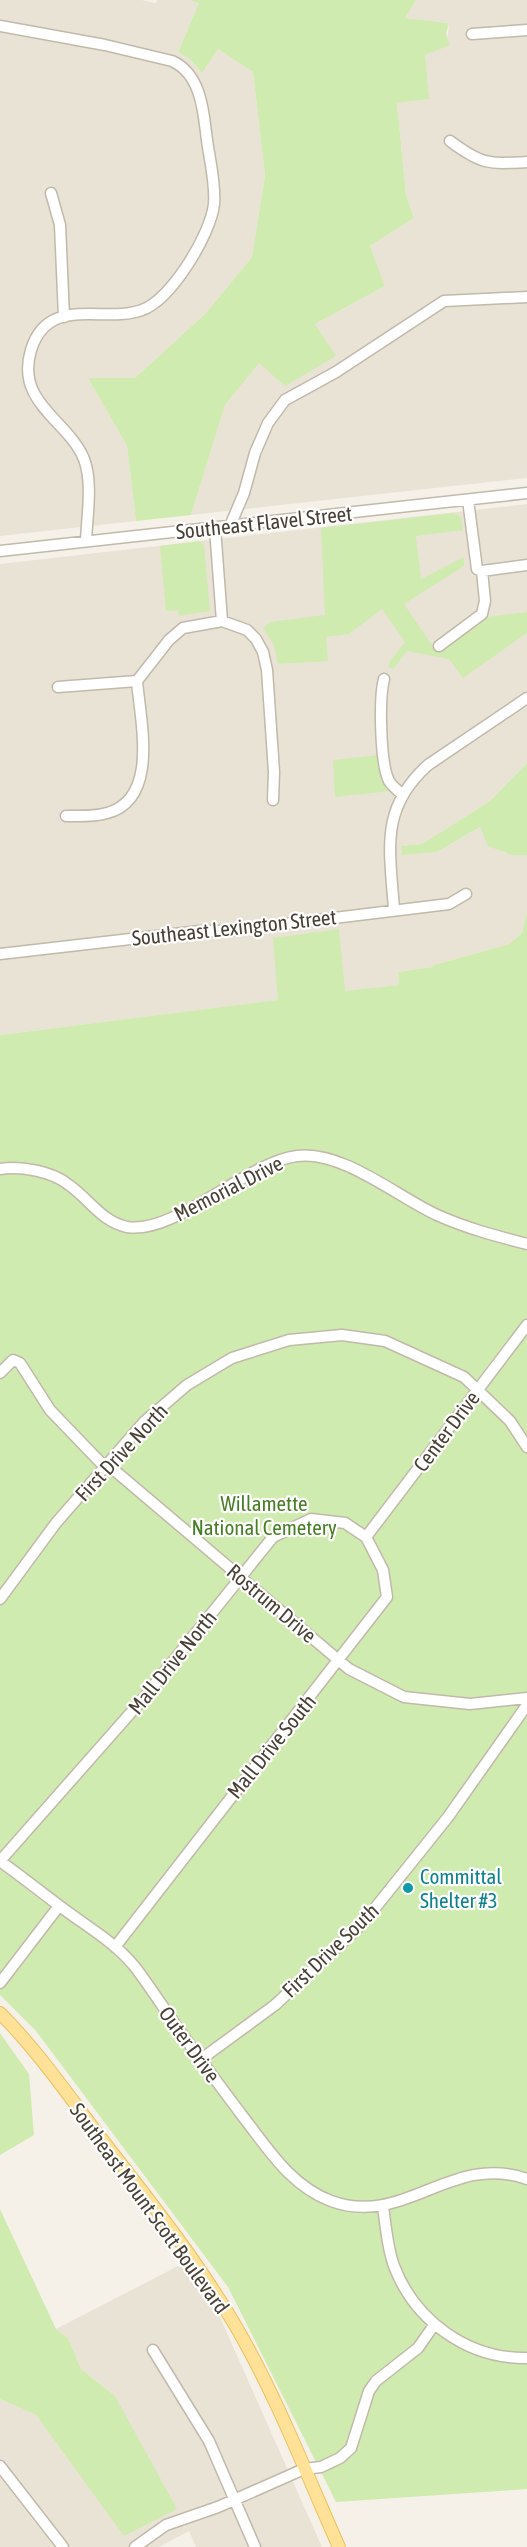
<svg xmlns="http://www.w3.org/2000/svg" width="527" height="2547" font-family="'Asap Condensed',sans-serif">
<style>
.residential{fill:#e9e3d6}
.green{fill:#d0ebaf}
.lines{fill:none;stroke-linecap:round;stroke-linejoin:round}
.minor-casing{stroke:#c1b9aa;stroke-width:13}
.major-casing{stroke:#eac060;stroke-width:14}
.minor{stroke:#fff;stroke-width:10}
.major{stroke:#ffe197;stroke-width:12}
.culture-dot{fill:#0f9aa8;stroke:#fff;stroke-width:2}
.labels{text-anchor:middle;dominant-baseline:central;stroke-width:4.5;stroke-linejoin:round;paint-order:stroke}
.street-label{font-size:21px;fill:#494136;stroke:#fff}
.park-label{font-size:21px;fill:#477e26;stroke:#fff}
.culture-label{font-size:21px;fill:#0d838f;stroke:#fff;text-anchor:start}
</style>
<rect width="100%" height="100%" fill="#f5f1e8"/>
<!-- residential -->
<path class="residential" d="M0 0H142L156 3 157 0H189L199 3 178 52 191 60 202 73 218 49 253 72 265 175 252 257 206 313 135 378H88L127 446 136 521 0 536Z
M416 0H527V478L191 515 225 405 259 362 335 356 315 324 385 286 370 246 414 218 406 195 397 103 425 55 447 40 449 23 404 18Z
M527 504V763L490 801 422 844 402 846 437 852 480 827 504 853 527 855V912L522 933 509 944 434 965V967L398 972 400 985 0 1035V564Z
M182 2264 219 2315 322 2547H196L189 2531 159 2547H0V2399L36 2415 65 2454 115 2396 81 2369 68 2338 56 2329Z"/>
<!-- green -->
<path class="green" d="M189 0H416L405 18 449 23 446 34 450 45 425 55 429 99 397 103 406 195 414 218 370 246 385 286 315 324 336 356 285 386 259 363 225 405 191 515 136 521 127 446 88 378H135L206 313 252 257 265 175 253 72 218 49 202 73 191 60 178 52 199 3Z
M453 513 461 517 463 530 416 536 421 579 464 557V566L404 604 432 645 445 648 480 623 486 617 527 612V633L463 678 449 659 407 651 393 669 388 667 390 661 405 642 382 609 349 634 326 637 328 661 278 664 274 645 263 628 270 622 325 615 321 528Z
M199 541 204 545 210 611 179 616 178 610 166 611 160 546Z
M379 755 380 773 390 791 335 797 333 760Z
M527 763V855H511L488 846 480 827 437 852 402 855 401 846 422 844 490 801Z
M527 912V2489L336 2502 228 2287 36 2031 0 1995V1035L278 1000 273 938 339 929 345 991 399 985 398 972 433 967 434 965 509 944 522 933Z
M0 2033 29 2074 34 2135 0 2155Z
M0 2209 56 2329 68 2338 81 2369 115 2396 177 2509 124 2536 36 2415 0 2399Z"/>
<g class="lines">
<!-- minor casing -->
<g class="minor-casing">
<path id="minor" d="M0 26 105 45 172 61C199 73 203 106 206 132 208 154 216 181 214 204 211 234 171 300 142 310 105 324 48 294 31 350 15 403 68 420 84 459 93 483 87 516 86 541
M472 34 527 30
M450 141C482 165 489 164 527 162
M51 193 60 225 64 317
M468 500 477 569 482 571 527 565
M230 526 244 493 255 453 268 423 285 400 336 372 444 301 527 297
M215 528 222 621
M0 551 527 493
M439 646 482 614 485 601 482 571
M384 679C379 698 380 763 389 781 392 786 397 790 402 794
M58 687 137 681
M66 816C79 816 94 817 107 813 160 799 140 720 137 681L169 640 183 628 222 621 247 630 256 639 263 652 267 670 274 772 273 800
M394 910C390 850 379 809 428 765L527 698
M0 954 200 931H227L449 904 466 894
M0 1169C21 1166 52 1171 69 1185 89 1199 102 1222 127 1227 175 1235 247 1162 297 1156 342 1150 396 1196 437 1215 466 1228 496 1236 527 1244
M0 1373 13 1360 20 1363 50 1410 100 1462 107 1464 349 1669 404 1697 470 1704 527 1698
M366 1537 527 1325
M0 1599 56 1523 144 1422 187 1385 232 1358 289 1340 342 1335 385 1341 464 1377 510 1421 527 1447
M115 1947 387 1597 383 1570 366 1537 345 1523 311 1519 273 1537 142 1700 0 1861C21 1876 41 1892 61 1907 86 1926 115 1942 135 1967 151 1988 166 2012 182 2034 202 2062 223 2090 244 2118 269 2150 291 2186 331 2201 405 2228 451 2152 527 2179
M0 1983 59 1906
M200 2060 275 2005 363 1923 448 1817 527 1705
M383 2207C386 2226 387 2247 394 2266 415 2321 468 2359 527 2358
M153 2350 209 2441 255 2547
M0 2466 63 2547
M135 2547 166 2525 218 2507 304 2469 321 2467 340 2458 351 2448 369 2391 376 2381 418 2348 434 2325"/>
</g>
<!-- major casing -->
<g class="major-casing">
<path id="major" d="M0 2013C36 2049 66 2092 97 2133 145 2195 195 2257 235 2325 276 2395 306 2473 339 2547"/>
</g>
<!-- minor -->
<use href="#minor" class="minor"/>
<!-- major -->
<use href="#major" class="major"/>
</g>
<!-- markers -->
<circle class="culture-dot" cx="408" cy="1888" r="6"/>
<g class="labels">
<!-- street labels -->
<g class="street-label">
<text transform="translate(264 522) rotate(-6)">Southeast Flavel Street</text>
<text transform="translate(234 927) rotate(-6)">Southeast Lexington Street</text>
<text transform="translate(228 1188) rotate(-27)">Memorial Drive</text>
<text transform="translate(446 1431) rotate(-53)">Center Drive</text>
<text transform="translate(121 1452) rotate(-47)">First Drive North</text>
<text transform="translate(272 1603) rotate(40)">Rostrum Drive</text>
<text transform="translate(172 1662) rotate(-51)">Mall Drive North</text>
<text transform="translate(271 1746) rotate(-51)">Mall Drive South</text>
<text transform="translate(330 1950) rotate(-44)">First Drive South</text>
<text transform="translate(190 2044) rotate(54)">Outer Drive</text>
<text transform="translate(150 2208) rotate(54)">Southeast Mount Scott Boulevard</text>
</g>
<!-- park labels -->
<g class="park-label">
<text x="264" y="1503">Willamette<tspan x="264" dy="24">National Cemetery</tspan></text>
</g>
<!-- culture labels -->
<g class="culture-label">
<text x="420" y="1876">Committal<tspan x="420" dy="24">Shelter #3</tspan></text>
</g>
</g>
</svg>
